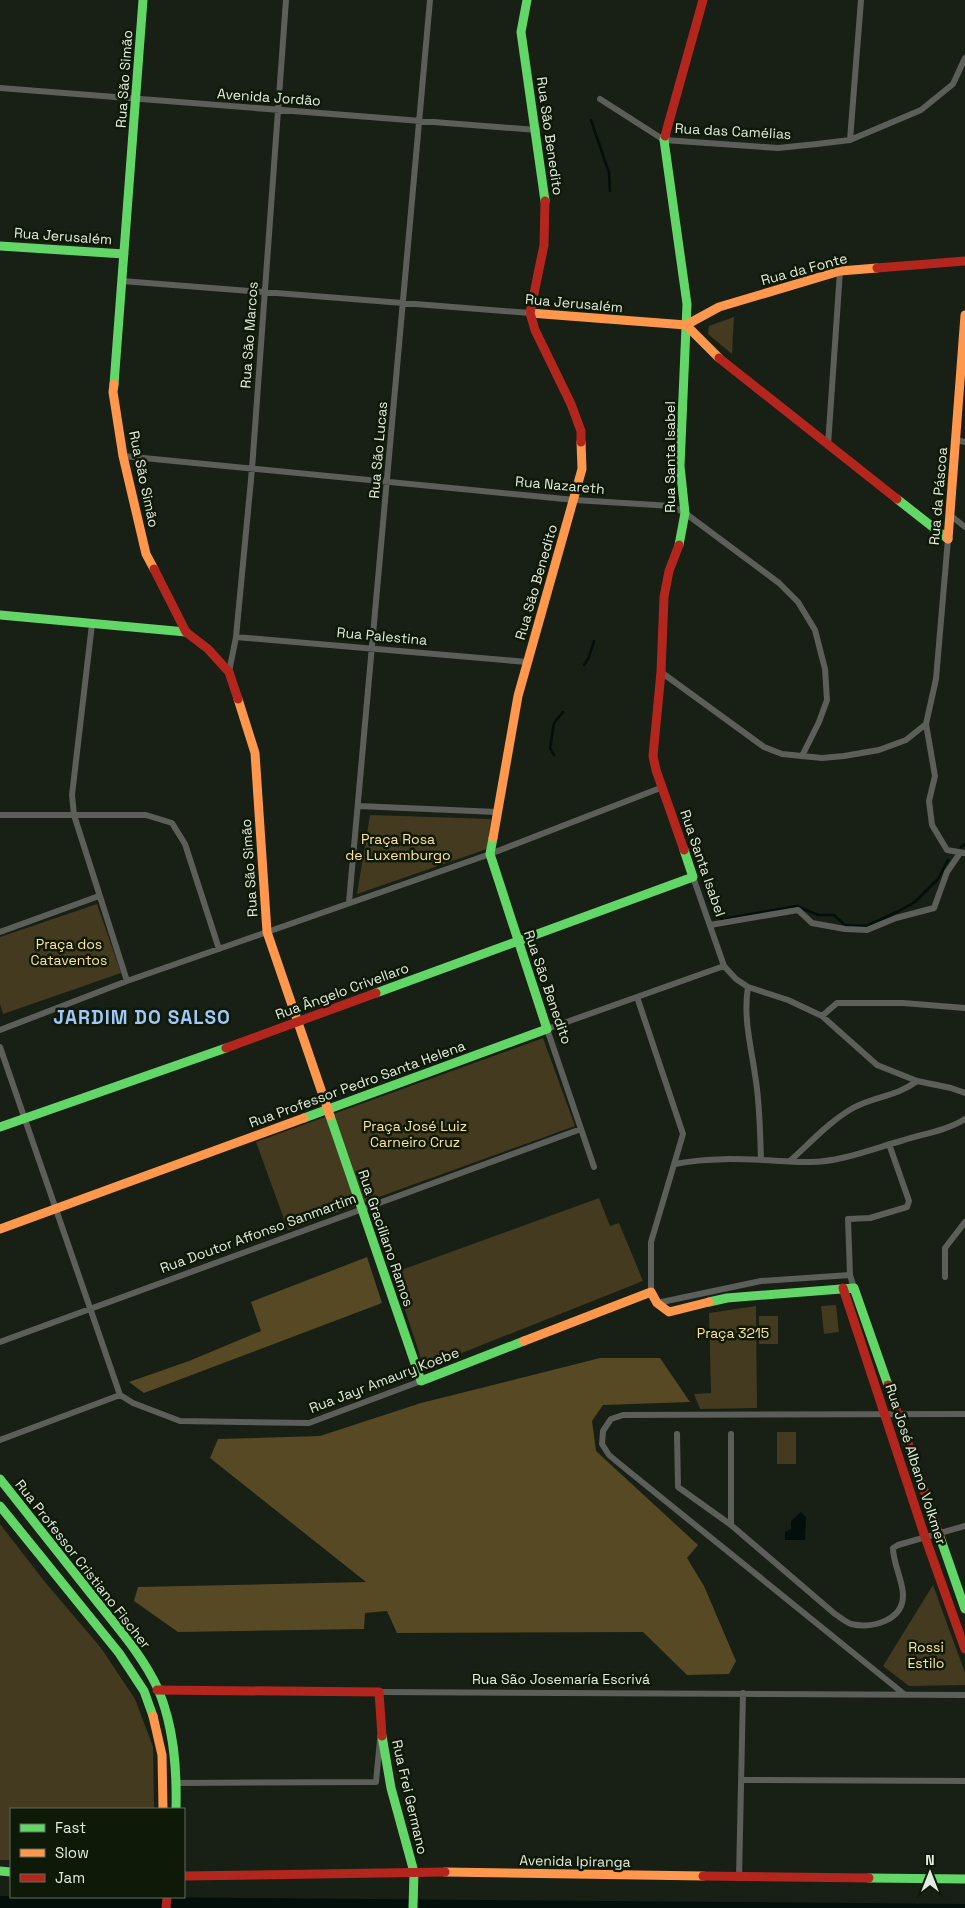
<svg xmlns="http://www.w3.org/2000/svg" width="965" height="1908" font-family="'Space Grotesk',sans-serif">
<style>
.green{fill:#433a1f}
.forest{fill:#564924}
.water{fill:#020f0b}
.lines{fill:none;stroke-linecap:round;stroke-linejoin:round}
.stream{stroke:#020f0b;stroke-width:2.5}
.street{stroke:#5c5e59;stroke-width:6}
.fast{stroke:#63d668;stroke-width:9}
.slow{stroke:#ff974d;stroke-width:9}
.jam{stroke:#b3261e;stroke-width:9}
.labels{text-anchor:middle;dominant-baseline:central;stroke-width:5;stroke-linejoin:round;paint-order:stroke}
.street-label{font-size:14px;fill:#e3eadf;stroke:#0e1908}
.park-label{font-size:14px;fill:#fee19c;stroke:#0e1908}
.district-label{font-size:19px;font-weight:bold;letter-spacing:1px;fill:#9ec8f7;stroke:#0e1908}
</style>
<rect width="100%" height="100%" fill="#181f15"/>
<!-- green -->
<path class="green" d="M734 317 732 354 708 334 709 326Z
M370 815 491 819 487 849 357 894Z
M97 904 121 973 3 1014 0 1004V937Z
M543 1038 575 1126 288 1230 256 1142Z
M599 1198 610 1226 619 1223 643 1281 424 1368 393 1273Z
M836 1305 839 1332 824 1334 821 1306Z
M756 1306 757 1408 700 1409 694 1394 711 1393 709 1313Z
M759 1316H778V1344H759Z
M777 1432H796V1464H777Z
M0 1524 45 1582 101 1648 135 1699 153 1747 154 1808 11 1809V1860H0Z
M933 1585 965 1673V1685L909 1686 883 1666Z"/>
<!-- forest -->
<path class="forest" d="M367 1257 382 1303 144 1393 129 1382 189 1361 261 1331 251 1302Z
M600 1358H660L690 1402 603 1405 592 1421 596 1451 698 1545 687 1558 704 1586 736 1661 729 1674 687 1675 643 1632 397 1633 387 1611 365 1613 364 1629 178 1632 134 1601 138 1587 366 1582 210 1458 218 1439 320 1436 421 1403Z"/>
<!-- water -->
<path class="water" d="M801 1512 806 1517 805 1540H785V1532L791 1529V1521Z
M0 1896 965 1904V1908H0Z"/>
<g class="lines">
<!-- stream -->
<path class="stream" d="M591 120 609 173 610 191
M584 665 589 657 594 641
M554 755 550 748 554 723 563 712
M961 847 965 844
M718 915 722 919 797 906 818 915H834L845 925 866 926 899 911 915 902 938 879 948 860"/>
<!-- street -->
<path class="street" d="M0 88 537 130
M600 99 664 140 778 148 817 144 850 140 921 110 953 84 965 58
M850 140 861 0
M122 281 530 313
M956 440 965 442
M828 445 840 271
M123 456 575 500 672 506 685 513 779 583 798 602 815 630 825 669 827 700 819 722 802 756
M950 515 965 527
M92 624 72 795 74 815 127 981
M236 637 527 662
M229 672 236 637 252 469 286 0
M661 672 764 747 782 754 822 758 844 756 879 750 906 740 926 724 936 679 948 539
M926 724 935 776 929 801 932 825 947 850 965 853
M358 806 497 812
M0 815H146L172 823 185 844 219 949
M693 877 724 966 736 979 748 987 788 1000 822 1016 877 1065 917 1081 951 1088 965 1093
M349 902 430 0
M710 925 798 910 812 923 845 929 867 930 896 918 934 908 947 872 960 853
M0 932 99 896
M748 987C743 1018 751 1045 755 1075 760 1103 760 1132 761 1160
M637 997 683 1134 651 1242V1292
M822 1016 837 1003H903L965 1008
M0 1030 127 981 490 854 663 787
M0 1047 120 1395
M791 1160C811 1142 830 1121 853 1108 874 1096 896 1097 917 1081
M675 1164C719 1155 764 1161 808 1162 838 1163 875 1148 904 1140 923 1134 948 1130 965 1119
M594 1167 547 1029 724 966
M850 1275 848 1219 870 1218 907 1207 909 1201 889 1144
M945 1277V1248L965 1222
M657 1303 761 1281 850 1275 854 1288
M0 1342 581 1129
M120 1395 133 1403 180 1421 309 1423 421 1381
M677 1434 678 1487 731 1525 835 1614C840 1617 845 1622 851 1624 873 1629 904 1620 903 1594 902 1578 893 1563 893 1548L898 1545 965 1526
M731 1434V1525
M0 1440 120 1395
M379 1692 965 1695
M904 1694 621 1465 609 1455 602 1444 603 1431 611 1419 623 1415 965 1414
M741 1780 965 1781
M177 1783 376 1782 380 1740
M739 1878 743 1693"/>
<!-- fast -->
<path class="fast" d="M527 0 521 32 545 201
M665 136 664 140 687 304 680 466 685 513 679 545
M0 246 124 254
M114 384 143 0
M897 499 948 539
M0 615 186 632
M376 993 693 877 684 850
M330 1116 421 1381 524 1341
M304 1118 547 1029 490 854 493 838
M0 1127 226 1048
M709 1302 727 1298 854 1288 888 1385
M0 1479C32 1519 63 1559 95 1599 117 1627 143 1656 158 1689 174 1727 177 1768 176 1809
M0 1506 119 1653 144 1691 153 1716
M940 1537 965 1609
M382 1736 391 1788 414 1872 413 1908
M0 1871 11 1872
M869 1878 965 1879"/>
<!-- slow -->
<path class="slow" d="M530 313 686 325 719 358
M686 325 719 307 840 271 877 268
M114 384 113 392 123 456 146 554 154 569
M948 539 965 315
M238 699 255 753 267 932 330 1116
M493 838 518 696 582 469 581 442
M0 1229 304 1118
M524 1341 651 1292 657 1303 669 1312 709 1302
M153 1716 162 1755 163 1809
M445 1872 703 1876"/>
<!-- jam -->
<path class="jam" d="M665 136 703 0
M545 201 544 245 530 313 535 330 571 404 581 431V442
M877 268 965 261
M719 358 897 499
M679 545 669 571 664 597 661 672 653 756 656 770 684 850
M154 569 186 632 208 649 229 672 238 699
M226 1048 376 993
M843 1288 925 1537 965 1649
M888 1385 940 1537
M157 1690 379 1692 382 1736
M184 1876 445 1872
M703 1876 869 1878
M166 1908 167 1897"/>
</g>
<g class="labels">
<!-- street labels -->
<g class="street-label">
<text transform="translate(124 79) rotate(-86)">Rua São Simão</text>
<text transform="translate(269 97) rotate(4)">Avenida Jordão</text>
<text transform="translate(733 131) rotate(3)">Rua das Camélias</text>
<text transform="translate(550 136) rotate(82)">Rua São Benedito</text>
<text transform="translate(63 236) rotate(4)">Rua Jerusalém</text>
<text transform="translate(804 269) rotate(-15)">Rua da Fonte</text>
<text transform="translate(574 303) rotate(5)">Rua Jerusalém</text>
<text transform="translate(249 335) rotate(-86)">Rua São Marcos</text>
<text transform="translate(378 450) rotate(-85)">Rua São Lucas</text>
<text transform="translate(670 457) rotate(-90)">Rua Santa Isabel</text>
<text transform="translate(144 479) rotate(78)">Rua São Simão</text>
<text transform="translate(560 485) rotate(5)">Rua Nazareth</text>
<text transform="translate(938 496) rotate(-85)">Rua da Páscoa</text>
<text transform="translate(536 582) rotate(-74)">Rua São Benedito</text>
<text transform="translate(382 636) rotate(5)">Rua Palestina</text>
<text transform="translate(703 863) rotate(71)">Rua Santa Isabel</text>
<text transform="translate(249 868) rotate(-94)">Rua São Simão</text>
<text transform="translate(548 987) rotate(71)">Rua São Benedito</text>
<text transform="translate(342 991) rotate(-20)">Rua Ângelo Crivellaro</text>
<text transform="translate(357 1084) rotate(-20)">Rua Professor Pedro Santa Helena</text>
<text transform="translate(258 1233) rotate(-20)">Rua Doutor Affonso Sanmartim</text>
<text transform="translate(386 1238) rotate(71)">Rua Graciliano Ramos</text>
<text transform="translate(384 1380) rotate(-21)">Rua Jayr Amaury Koebe</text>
<text transform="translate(916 1464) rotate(72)">Rua José Albano Volkmer</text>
<text transform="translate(83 1564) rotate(52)">Rua Professor Cristiano Fischer</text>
<text x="561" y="1679">Rua São Josemaría Escrivá</text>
<text transform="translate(410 1797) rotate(77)">Rua Frei Germano</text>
<text transform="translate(575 1861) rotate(1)">Avenida Ipiranga</text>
</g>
<!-- park labels -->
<g class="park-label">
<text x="398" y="839">Praça Rosa<tspan x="398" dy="16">de Luxemburgo</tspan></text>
<text x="69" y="944">Praça dos<tspan x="69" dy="16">Cataventos</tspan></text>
<text x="415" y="1126">Praça José Luiz<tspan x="415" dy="16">Carneiro Cruz</tspan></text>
<text x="733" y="1333">Praça 3215</text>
<text x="926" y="1647">Rossi<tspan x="926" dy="16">Estilo</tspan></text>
</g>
<!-- district labels -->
<g class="district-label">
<text x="142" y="1017">JARDIM DO SALSO</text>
</g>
</g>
<!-- legend -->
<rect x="10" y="1808" width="175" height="90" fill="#0e1908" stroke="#636d5e"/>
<rect x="20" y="1824" width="25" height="8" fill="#63d668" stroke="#636d5e"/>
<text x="55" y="1833" font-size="15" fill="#e3eadf">Fast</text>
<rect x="20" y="1849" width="25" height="8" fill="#ff974d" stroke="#636d5e"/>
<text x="55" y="1858" font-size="15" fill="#e3eadf">Slow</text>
<rect x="20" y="1874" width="25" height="8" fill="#b3261e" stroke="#636d5e"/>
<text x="55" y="1883" font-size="15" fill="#e3eadf">Jam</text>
<!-- north arrow -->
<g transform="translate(930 1873)" stroke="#0e1908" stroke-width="4" paint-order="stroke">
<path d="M0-4L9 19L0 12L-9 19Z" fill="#e3eadf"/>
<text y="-8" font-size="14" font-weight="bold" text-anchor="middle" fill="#e3eadf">N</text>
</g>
</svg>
